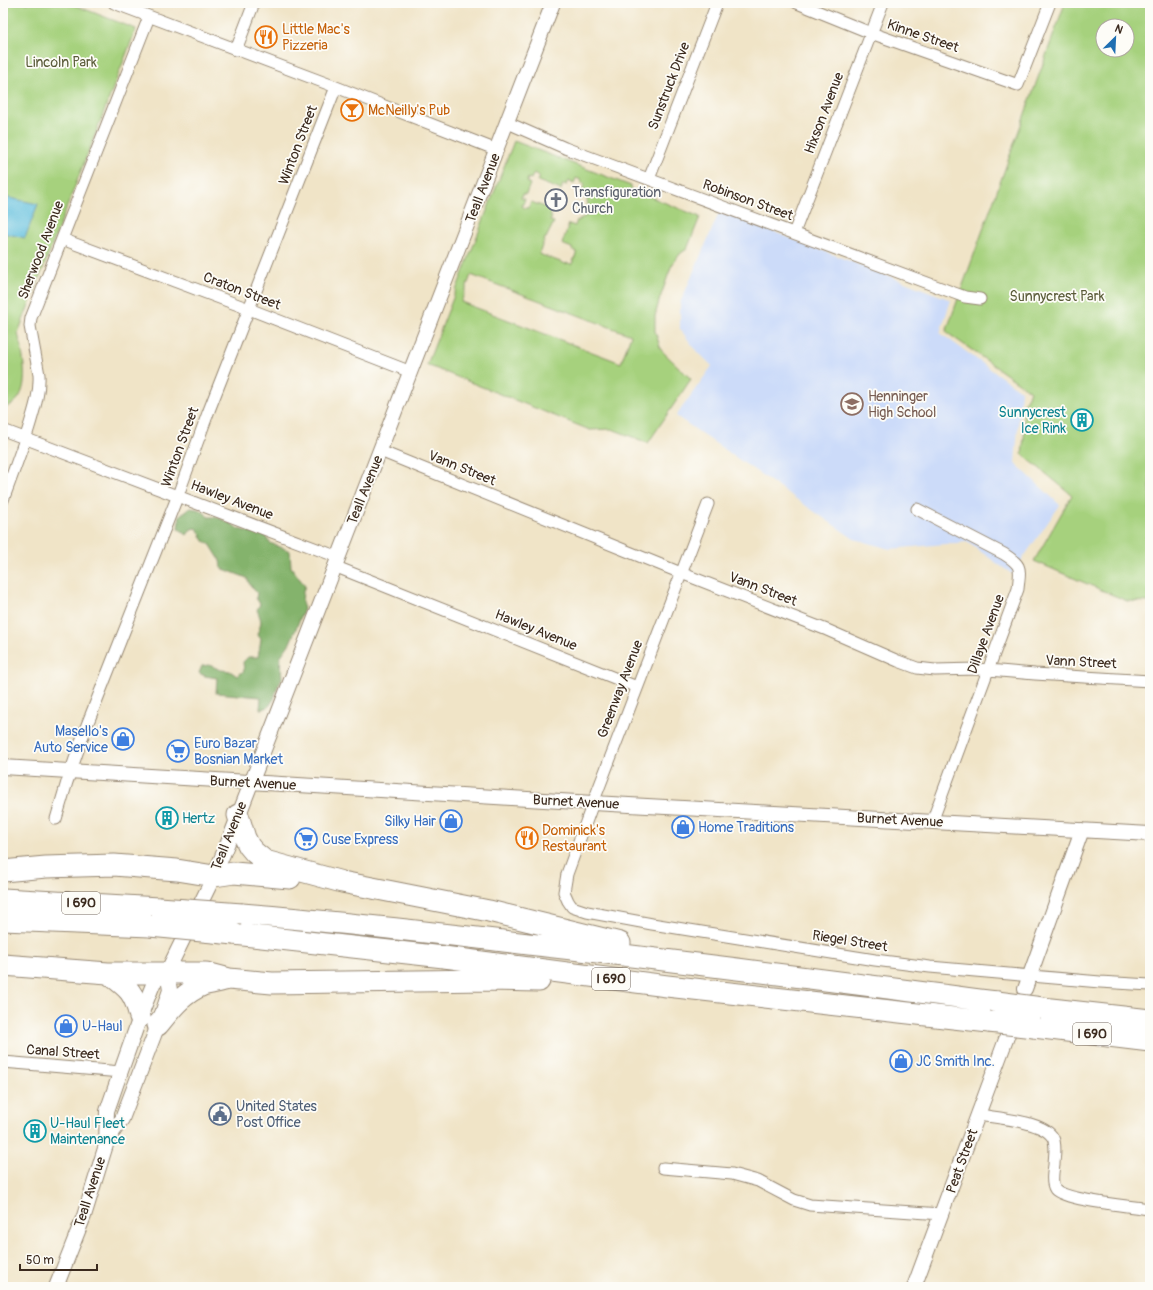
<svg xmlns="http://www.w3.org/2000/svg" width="1153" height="1290" font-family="Pangolin,sans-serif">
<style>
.built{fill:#ccdbf9}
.green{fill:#a6d17d;stroke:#707e4e;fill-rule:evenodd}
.forest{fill:#84b36c;stroke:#606e45}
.water{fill:#60bfde;stroke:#4e747e}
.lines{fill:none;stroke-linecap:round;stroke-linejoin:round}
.minor-casing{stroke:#968772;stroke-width:13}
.tertiary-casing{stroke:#968772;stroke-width:16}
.motorway-casing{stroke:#968772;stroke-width:23}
.minor{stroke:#fff;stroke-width:11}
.tertiary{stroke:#fff;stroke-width:14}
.motorway{stroke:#fff;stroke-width:21}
.motorway-bridge-casing{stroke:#968772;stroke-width:23;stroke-linecap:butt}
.motorway-bridge{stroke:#fff;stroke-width:21}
.labels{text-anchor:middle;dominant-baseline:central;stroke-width:3.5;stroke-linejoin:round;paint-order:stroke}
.shield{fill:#fdfcf7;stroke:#75695f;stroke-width:1}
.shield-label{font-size:13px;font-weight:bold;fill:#3b2a1e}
.food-label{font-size:14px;fill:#c56008;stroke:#fdfcf7;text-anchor:start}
.street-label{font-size:14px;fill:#3b2a1e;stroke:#fdfcf7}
.park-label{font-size:14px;fill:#5b5c3a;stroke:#fdfcf7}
.worship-label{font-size:14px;fill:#5b616d;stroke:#fdfcf7;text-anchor:start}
.education-label{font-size:14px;fill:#785e54;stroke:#fdfcf7;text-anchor:start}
.culture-label{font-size:14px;fill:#0d838f;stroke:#fdfcf7;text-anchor:start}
.shop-label{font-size:14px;fill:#366cbe;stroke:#fdfcf7;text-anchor:start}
.service-label{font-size:14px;fill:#4e5e75;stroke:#fdfcf7;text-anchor:start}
</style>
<rect width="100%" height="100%" fill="#fdfcf7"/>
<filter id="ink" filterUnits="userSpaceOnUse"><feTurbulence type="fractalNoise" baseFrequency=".025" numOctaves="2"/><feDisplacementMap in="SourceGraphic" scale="8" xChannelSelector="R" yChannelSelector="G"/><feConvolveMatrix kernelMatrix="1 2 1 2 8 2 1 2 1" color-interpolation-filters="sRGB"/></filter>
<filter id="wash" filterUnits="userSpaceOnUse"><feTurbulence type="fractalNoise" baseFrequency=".012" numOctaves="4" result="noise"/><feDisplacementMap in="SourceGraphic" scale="16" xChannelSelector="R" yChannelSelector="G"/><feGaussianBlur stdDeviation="0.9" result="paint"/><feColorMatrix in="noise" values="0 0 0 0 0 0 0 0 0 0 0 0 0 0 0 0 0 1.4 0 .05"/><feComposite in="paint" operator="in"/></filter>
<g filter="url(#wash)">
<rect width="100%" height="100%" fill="#f0e4c7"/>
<!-- built -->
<path class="built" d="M720 211 951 300 940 333 1021 391 1015 463 1060 505 1012 574 967 542 890 549 854 539 676 416 712 366 696 350 680 329V303Z"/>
<!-- green -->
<path class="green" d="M3 3H69L136 29 18 333C23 356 35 401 3 408Z
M1065 3H1150V602L1127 601 1034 561 1072 495 1022 454 1025 430 1022 409 1030 391 946 332ZM1103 26H1127V50H1103Z
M514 141 631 186V189L700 217 687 249 681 253 675 260 671 267 659 301 655 316V331L661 350 691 379 648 443 612 429 590 430 427 365ZM535 173 538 175 540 177 538 181 561 190 563 184 567 185 568 182 570 181 574 183 576 178 581 180 580 182 585 184 582 191 587 193 585 198 588 199 587 201 589 208 586 216 580 219 579 221 577 220 575 226 569 224 562 244 572 248V250L577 252 572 264 567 263 566 264 539 254 545 238H546L554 222 550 221 552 217 550 216 553 210 531 202 528 208H525L522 206 525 199 521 198 523 194H526L530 184 527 182 528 178 531 179 533 174ZM471 275 631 335 621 363 461 302Z"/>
<!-- forest -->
<path class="forest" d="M190 508C198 509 203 510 208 517H217L232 524 238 529 266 536 270 543 290 551 291 567 305 586 303 592 302 602 304 609 290 643 280 657 282 678 277 688 274 699 269 706 260 710 261 697 216 693 217 678 205 676 199 673 202 666 209 665 221 670 230 671 237 676 244 671 243 662 248 657H258L261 639 257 634C262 623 262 621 257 610L260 604 256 598 257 593 250 585 247 578 221 568 220 560 210 544 204 541 197 528 191 529 187 535 178 528 180 515Z"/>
<!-- water -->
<path class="water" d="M5 197 38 204 25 238 3 233V208Z"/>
</g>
<g filter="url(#ink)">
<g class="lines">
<!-- minor casing -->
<g class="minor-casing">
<path id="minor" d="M114 3 336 87 497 150
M797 3 871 33 1018 85 1050 3
M236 50 254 3
M508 123 565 148 965 297 980 299
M649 179 717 3
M794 233 883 3
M62 239 249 309 411 372
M3 430 338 557
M380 451 681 573 827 630 898 661 917 668 935 670 977 669 1035 674 1150 681
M3 500C12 476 21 452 29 427 34 410 40 393 39 375L30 326 31 318 149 17
M708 504 593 803 567 874 564 892 568 901 572 907 587 912 652 924 875 960 930 967 1100 982 1150 985
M917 509 1004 554C1023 566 1020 568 1018 589L932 822
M334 566 637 687
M56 819 67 782 85 730 178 495 208 413 336 87
M3 1062 121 1072
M979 1115C996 1118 1044 1121 1053 1138 1057 1146 1054 1156 1054 1165 1053 1172 1051 1183 1055 1189 1065 1201 1132 1206 1150 1209
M663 1168 732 1174 758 1181 794 1200 810 1205 942 1214"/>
</g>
<!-- tertiary casing -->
<g class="tertiary-casing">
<path id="tertiary" d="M3 767 593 803 1150 834
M1025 989 1082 830
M106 1142 122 1119 158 1025 170 990 167 972
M56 1287 84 1216 106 1145 107 1111 116 1085 140 1017 154 982 167 972 214 876 231 835C337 557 448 281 553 3
M914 1287 1008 1034"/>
</g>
<!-- motorway casing -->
<g class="motorway-casing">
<path id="motorway" d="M238 815 245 838 249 846 254 852 265 861 342 882 489 911 620 943
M3 871 46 867 114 865 177 870 214 876 234 873 290 878
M3 899 159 908
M242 914C343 922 444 934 546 946 696 963 847 983 997 1002
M3 920 150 926
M234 934 444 957 667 986 989 1022
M3 965 108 973H206L229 979 272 983 488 980 539 981
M108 973C128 988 134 991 140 1017
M1042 1008 1150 1020
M158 1025C171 1009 183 993 203 985 210 983 218 982 225 980
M1034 1027 1150 1041"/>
</g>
<!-- minor -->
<use href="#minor" class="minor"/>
<!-- tertiary -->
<use href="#tertiary" class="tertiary"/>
<!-- motorway -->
<use href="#motorway" class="motorway"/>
<!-- motorway-bridge casing -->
<g class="motorway-bridge-casing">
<path id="motorway-bridge" d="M159 908 242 914
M150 926 234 934
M997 1002 1042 1008
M989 1022 1034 1027"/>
</g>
<!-- motorway-bridge -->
<use href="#motorway-bridge" class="motorway-bridge"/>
</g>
</g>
<!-- icons -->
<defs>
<g id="restaurant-ring" transform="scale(1.15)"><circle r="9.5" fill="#fdfcf7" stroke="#e8710a" stroke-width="1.5"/><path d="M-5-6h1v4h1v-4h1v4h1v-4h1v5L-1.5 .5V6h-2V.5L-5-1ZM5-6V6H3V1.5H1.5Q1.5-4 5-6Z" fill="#e8710a"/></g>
<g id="bar-ring" transform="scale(1.15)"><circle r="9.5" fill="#fdfcf7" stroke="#e8710a" stroke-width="1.5"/><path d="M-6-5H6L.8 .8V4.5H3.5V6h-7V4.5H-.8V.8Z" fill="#e8710a"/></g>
<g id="church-ring" transform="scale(1.15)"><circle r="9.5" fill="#fdfcf7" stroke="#6b7280" stroke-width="1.5"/><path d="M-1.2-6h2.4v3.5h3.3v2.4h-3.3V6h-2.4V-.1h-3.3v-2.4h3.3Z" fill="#6b7280"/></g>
<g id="school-ring" transform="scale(1.15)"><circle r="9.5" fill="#fdfcf7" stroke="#8d6e63" stroke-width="1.5"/><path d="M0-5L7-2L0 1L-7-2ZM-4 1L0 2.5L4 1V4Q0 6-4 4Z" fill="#8d6e63"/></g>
<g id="building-ring" transform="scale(1.15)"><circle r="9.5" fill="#fdfcf7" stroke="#0f9aa8" stroke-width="1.5"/><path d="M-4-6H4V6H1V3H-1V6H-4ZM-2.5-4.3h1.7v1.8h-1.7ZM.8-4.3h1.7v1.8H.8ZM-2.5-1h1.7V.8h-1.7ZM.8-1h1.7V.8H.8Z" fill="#0f9aa8"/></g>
<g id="shop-ring" transform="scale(1.15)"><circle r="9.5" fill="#fdfcf7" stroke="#3f7fe0" stroke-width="1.5"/><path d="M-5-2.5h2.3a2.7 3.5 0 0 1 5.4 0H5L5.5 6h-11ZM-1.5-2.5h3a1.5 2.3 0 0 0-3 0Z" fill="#3f7fe0"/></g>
<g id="supermarket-ring" transform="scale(1.15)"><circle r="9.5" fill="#fdfcf7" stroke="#3f7fe0" stroke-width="1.5"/><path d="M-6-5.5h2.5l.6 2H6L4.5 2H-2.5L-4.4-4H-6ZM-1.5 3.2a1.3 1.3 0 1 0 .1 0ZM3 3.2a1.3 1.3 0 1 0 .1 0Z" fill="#3f7fe0"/></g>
<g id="civic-ring" transform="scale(1.15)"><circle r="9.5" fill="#fdfcf7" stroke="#5c6f8a" stroke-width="1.5"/><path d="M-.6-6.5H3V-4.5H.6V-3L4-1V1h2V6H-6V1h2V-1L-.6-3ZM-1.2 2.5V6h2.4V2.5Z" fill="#5c6f8a"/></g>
</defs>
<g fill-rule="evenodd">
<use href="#restaurant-ring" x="266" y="37"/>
<use href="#bar-ring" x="352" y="110"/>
<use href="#church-ring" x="556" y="200"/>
<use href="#school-ring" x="852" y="404"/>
<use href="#building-ring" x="1082" y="420"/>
<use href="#shop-ring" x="123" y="739"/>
<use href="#supermarket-ring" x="178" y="751"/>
<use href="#building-ring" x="167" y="818"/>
<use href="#shop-ring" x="451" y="821"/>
<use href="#shop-ring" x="683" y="827"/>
<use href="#restaurant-ring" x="527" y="838"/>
<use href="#supermarket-ring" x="306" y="839"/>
<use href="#shop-ring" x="66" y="1026"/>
<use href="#shop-ring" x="901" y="1061"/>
<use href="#civic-ring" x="220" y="1114"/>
<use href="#building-ring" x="35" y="1131"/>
</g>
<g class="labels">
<!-- shield labels -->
<g class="shield">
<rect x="62" y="892" width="38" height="22" rx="3"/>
<rect x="592" y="968" width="38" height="22" rx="3"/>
<rect x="1073" y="1023" width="38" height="22" rx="3"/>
</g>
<g class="shield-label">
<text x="81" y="903">I 690</text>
<text x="611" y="979">I 690</text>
<text x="1092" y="1034">I 690</text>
</g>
<!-- food labels -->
<g class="food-label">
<text x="282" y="29">Little Mac's<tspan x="282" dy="16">Pizzeria</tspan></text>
<text x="368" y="110">McNeilly's Pub</text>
<text x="542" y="830">Dominick's<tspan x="542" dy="16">Restaurant</tspan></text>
</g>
<!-- street labels -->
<g class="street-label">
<text transform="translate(923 36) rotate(19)">Kinne Street</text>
<text transform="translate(669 86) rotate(-69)">Sunstruck Drive</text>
<text transform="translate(824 113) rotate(-69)">Hixson Avenue</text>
<text transform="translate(298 145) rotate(-69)">Winton Street</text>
<text transform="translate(483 188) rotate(-69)">Teall Avenue</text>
<text transform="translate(748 200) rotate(20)">Robinson Street</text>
<text transform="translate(41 250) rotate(-69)">Sherwood Avenue</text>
<text transform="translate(242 291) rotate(21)">Craton Street</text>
<text transform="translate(180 447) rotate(-70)">Winton Street</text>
<text transform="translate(462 468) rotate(22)">Vann Street</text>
<text transform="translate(365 490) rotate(-68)">Teall Avenue</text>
<text transform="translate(232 500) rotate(21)">Hawley Avenue</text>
<text transform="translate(763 589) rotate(21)">Vann Street</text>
<text transform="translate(536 630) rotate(22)">Hawley Avenue</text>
<text transform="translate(986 634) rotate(-70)">Dillaye Avenue</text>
<text transform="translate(1081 662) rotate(3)">Vann Street</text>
<text transform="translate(620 689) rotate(-69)">Greenway Avenue</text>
<text transform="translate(253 783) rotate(3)">Burnet Avenue</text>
<text transform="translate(576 802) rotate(3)">Burnet Avenue</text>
<text transform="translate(900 820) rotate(3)">Burnet Avenue</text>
<text transform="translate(229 836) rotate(-68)">Teall Avenue</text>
<text transform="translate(850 941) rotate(9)">Riegel Street</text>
<text transform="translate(63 1052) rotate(4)">Canal Street</text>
<text transform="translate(962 1161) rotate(-70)">Peat Street</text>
<text transform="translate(90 1192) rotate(-72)">Teall Avenue</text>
</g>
<!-- park labels -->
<g class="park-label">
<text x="61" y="62">Lincoln Park</text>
<text x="1057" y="296">Sunnycrest Park</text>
</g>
<!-- worship labels -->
<g class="worship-label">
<text x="572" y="192">Transfiguration<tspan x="572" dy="16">Church</tspan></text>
</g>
<!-- education labels -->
<g class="education-label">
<text x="868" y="396">Henninger<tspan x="868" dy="16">High School</tspan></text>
</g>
<!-- culture labels -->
<g class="culture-label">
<text x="1066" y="412" text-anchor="end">Sunnycrest<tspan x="1066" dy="16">Ice Rink</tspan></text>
<text x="182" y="818">Hertz</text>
<text x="50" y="1123">U-Haul Fleet<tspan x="50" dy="16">Maintenance</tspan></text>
</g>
<!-- shop labels -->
<g class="shop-label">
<text x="108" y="731" text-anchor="end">Masello's<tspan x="108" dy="16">Auto Service</tspan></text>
<text x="194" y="743">Euro Bazar<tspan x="194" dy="16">Bosnian Market</tspan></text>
<text x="436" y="821" text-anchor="end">Silky Hair</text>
<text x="698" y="827">Home Traditions</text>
<text x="322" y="839">Cuse Express</text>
<text x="82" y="1026">U-Haul</text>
<text x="916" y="1061">JC Smith Inc.</text>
</g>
<!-- service labels -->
<g class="service-label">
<text x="236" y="1106">United States<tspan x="236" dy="16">Post Office</tspan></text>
</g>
</g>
<!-- margin -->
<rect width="1153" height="1290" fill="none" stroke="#fdfcf7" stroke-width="16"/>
<!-- north arrow -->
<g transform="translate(1115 38) rotate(24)"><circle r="19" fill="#fdfcf7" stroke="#afa8a0"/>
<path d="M0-3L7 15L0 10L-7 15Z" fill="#1f6fb2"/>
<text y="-6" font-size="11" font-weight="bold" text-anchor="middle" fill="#3b2a1e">N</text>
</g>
<!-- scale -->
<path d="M20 1264v6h77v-6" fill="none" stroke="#3b2a1e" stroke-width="2"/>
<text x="26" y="1264" font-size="12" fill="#3b2a1e" stroke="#fdfcf7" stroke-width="3" paint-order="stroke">50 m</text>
</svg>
